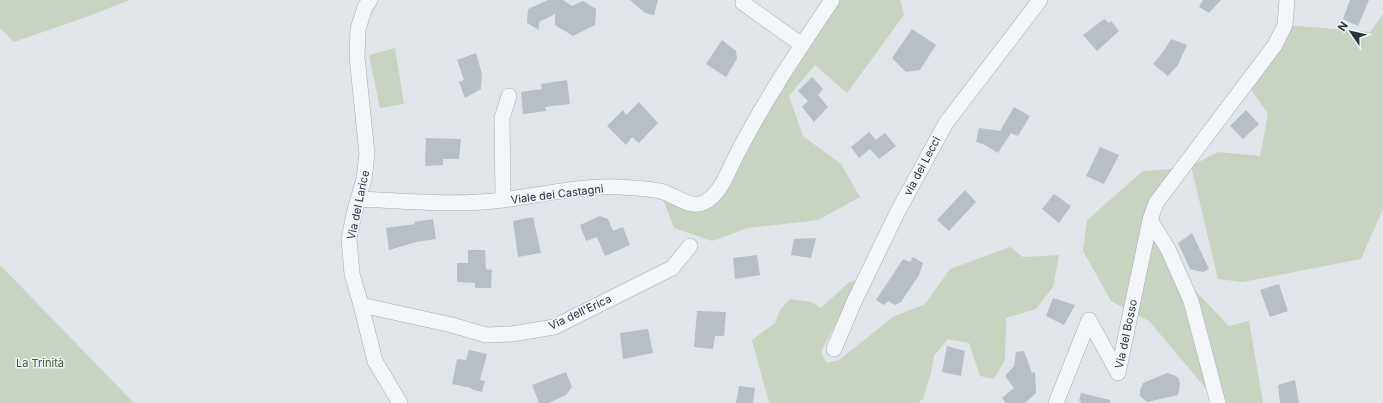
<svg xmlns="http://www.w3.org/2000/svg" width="1383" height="403" font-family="Inter,sans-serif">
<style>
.green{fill:#c8d3c2}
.building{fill:#b8bec6}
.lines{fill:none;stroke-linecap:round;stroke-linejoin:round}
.minor-casing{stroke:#a6acb3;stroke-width:16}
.minor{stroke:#f4f5f8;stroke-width:15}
.labels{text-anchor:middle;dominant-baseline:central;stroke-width:3;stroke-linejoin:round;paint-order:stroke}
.street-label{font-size:11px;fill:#293441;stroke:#f0f4f7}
.park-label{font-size:11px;fill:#415d37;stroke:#f0f4f7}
</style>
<rect width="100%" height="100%" fill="#e1e5e9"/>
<!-- green -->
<path class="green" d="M0 0H130L86 17 14 42 0 28Z
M832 0H900L904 15 847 93 815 65 789 96 803 136 841 164 860 197 818 220 748 228 712 241 674 228 660 191 706 201Z
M1383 14V209L1361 259 1243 282 1218 279 1191 166 1218 152 1260 156 1268 114 1246 82 1285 25 1370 32Z
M395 48 404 104 380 108 369 55Z
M1183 168 1149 226 1180 275 1229 326 1249 321 1263 403H1218L1149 321 1111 301 1083 251 1087 220 1143 171Z
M1010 247 1023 257 1059 255 1053 287 1036 309 1006 318 1005 360 994 379 980 376 969 343 948 339 934 356 931 373 923 399 918 403H769L752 340 775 323 780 310 790 299 811 302 821 308 848 283 859 279 821 352 827 363 839 360 893 317 925 304 950 269Z
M0 265 134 403H0Z"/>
<!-- building -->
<path class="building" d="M548 0H563L572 6 583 1 596 9 595 25 573 36 555 25V14L539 22V30L527 23 528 9Z
M630 0H658L654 15 645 13Z
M1203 0H1221L1209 13 1199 7Z
M1350 0H1369L1358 26 1343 19Z
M1104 19 1109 23 1111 21 1119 31 1097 51 1083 35Z
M912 29 936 45 920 70 906 72 892 58Z
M1171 39 1187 45 1178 65 1168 76 1153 64 1163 52Z
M722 40 736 51 737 59 726 77 706 64Z
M476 53 482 74 481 89 465 98 459 82 464 80 457 60Z
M812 77 823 89 818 95 828 107 814 122 802 107 808 101 798 91Z
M567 80 570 104 545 107 546 111 523 114 521 92 542 89 541 84Z
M639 102 658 123 639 143 632 137 626 145 607 126 623 110 626 115Z
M1014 107 1030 116 1018 136 1011 133 998 153 983 144 976 142 979 128 1000 131Z
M1246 110 1259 124 1243 139 1230 126Z
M869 132 876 140 885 133 896 146 879 159 870 149 859 158 851 147Z
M426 138 461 139 459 159H443V165L425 166Z
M1100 147 1119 155 1104 184 1086 176Z
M965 190 976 202 949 231 937 220Z
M1054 194 1071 206 1059 223 1042 209Z
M600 216 608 219 613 231 623 227 630 245 605 256 597 237 586 241 580 225Z
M533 217 541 253 518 257 513 221Z
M433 219 436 239 416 242 389 250 386 228 415 224 414 222Z
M1192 233 1209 269 1203 272 1190 269 1178 243Z
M816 238 811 258 791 255 794 239Z
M468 250H485L486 269 492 270 491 288H475V283L457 282V263H468Z
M757 255 760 275 735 279 733 258Z
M913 257 923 263 919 275 901 302 895 305 888 301 884 305 876 300 903 259 910 262Z
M1279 284 1288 311 1270 317 1260 290Z
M1053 298 1075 305 1064 325 1046 316Z
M697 311 726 312 724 336H715L713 349 694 347Z
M648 329 653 353 623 359 620 333Z
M947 346 965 351 961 376 942 372Z
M469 350 487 354 480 380 485 381 482 392 471 389V388L452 384 457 359 466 360Z
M1024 351 1032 373 1035 372 1036 393 1025 403H1006L1002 398 1014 388 1005 376 1014 366 1016 352Z
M566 372 572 387 566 395 549 403H539L532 385Z
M1167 373 1176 376 1179 379 1180 385 1178 395 1147 402 1140 396V390L1143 383Z
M1295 380 1299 403H1280L1278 385Z
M739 386 755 388 753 403H736Z
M1081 393 1110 400V403H1081V401H1079Z"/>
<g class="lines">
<!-- minor casing -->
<g class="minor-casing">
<path id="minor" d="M370 0 365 7 358 29 357 57 367 154 364 179 354 214 349 239 352 274 361 305 375 361 400 403
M744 0 743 3 802 45
M358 199C406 201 455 206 503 200 542 195 581 185 620 187 633 188 647 188 660 191 674 194 690 210 705 202 720 194 727 174 734 160 762 104 797 52 832 0
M503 200 502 118 509 96
M1150 220 1168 249 1191 301 1218 403
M361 305 452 325 486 335 512 334 554 327 672 268 690 246
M834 349 854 302 897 213 946 123 1040 0
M1056 403 1089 320 1118 373 1150 220 1156 203 1275 45 1285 25 1287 0"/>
</g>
<!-- minor -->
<use href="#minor" class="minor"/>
</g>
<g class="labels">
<!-- street labels -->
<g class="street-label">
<text transform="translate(922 166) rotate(-62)">via dei Lecci</text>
<text transform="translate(557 194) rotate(-7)">Viale dei Castagni</text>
<text transform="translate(358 205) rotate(-78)">Via del Larice</text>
<text transform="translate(580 312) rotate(-25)">Via dell'Erica</text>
<text transform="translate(1126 334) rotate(-78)">Via del Bosso</text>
</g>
<!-- park labels -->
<g class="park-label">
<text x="40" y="363">La Trinità</text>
</g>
</g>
<!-- north arrow -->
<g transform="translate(1351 32) rotate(304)" stroke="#f0f4f7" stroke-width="3" paint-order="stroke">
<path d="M0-3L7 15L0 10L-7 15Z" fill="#293441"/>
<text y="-6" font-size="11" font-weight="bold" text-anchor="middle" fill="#293441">N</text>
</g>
</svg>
